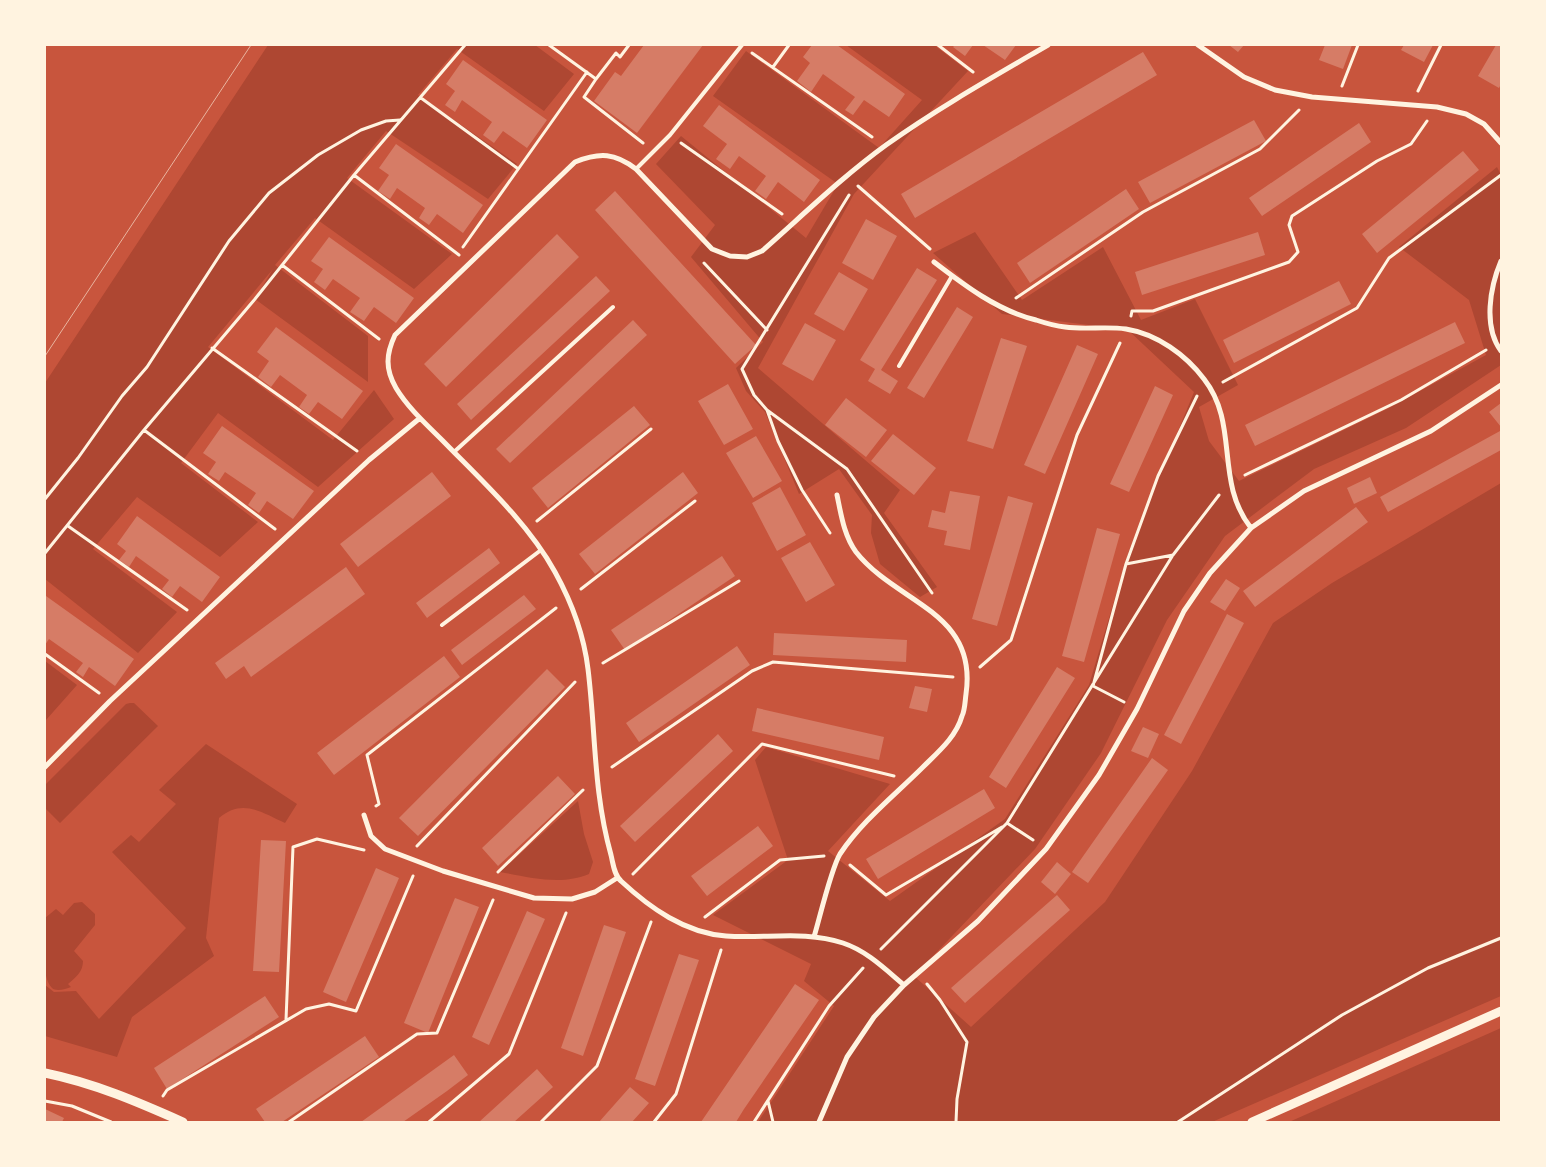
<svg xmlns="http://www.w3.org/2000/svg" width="1546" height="1167" font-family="'Exo 2',sans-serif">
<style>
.green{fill:#ae4732}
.building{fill:#d67c66}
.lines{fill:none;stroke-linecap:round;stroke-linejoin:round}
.path{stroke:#fff3e0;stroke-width:3}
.service{stroke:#fff3e0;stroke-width:4}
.minor{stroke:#fff3e0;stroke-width:5}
.tertiary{stroke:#fff3e0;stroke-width:9}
.tram{stroke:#e9b49f;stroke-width:1}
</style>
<rect width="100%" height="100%" fill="#c8553d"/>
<!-- green -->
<path class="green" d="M268 45H535L574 74 544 111 457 49 418 95 517 164 488 199 386 131 347 178 452 254 414 289 315 218 275 265 368 336V382L255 299 273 269 208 347 333 440 374 390 394 419 318 487 218 413 181 463 258 522 220 557 137 497 93 549 177 612 138 653 45 579V383Z
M846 45H934L968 71 854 194 758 368 900 490 884 513 937 587 920 597 880 564 871 533 872 515 839 469 799 494 765 412 746 391 736 368 763 342 691 257 715 225 656 164 681 136 806 238 838 184 713 96 746 51 879 148 922 100Z
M1497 167 1501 175V365L1406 428 1314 469 1225 536 1167 620 1101 753 1035 849 914 976 971 1027 1105 902 1192 771 1273 623 1332 583 1501 483V996L1212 1122H758L834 1006 804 981 811 964 713 915 788 860 755 760 766 747 890 784 828 851 890 901 1005 819 1089 685 1129 551 1194 392 1128 330 1002 314 933 253 975 232 1022 300 1103 247 1141 320 1195 299 1238 385 1199 407 1209 441 1239 481 1387 409 1486 355 1469 300 1399 247Z
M45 661 77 685 46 720 45 719Z
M130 703H134L158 726 60 823 45 808V785L126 704Z
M206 744 297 804 285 823C261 812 242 798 219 818L206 938 214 956 132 1017 117 1057 45 1036V985L54 992 76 991 99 1019 186 928 112 852 131 835 139 842 176 804 159 790Z
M578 801 584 834 593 862 589 874C561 886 529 877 500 872Z
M82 902 95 914V925L74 951 83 961C83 972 76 977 68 984L71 987C66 989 56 992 52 988 40 977 45 934 45 918L56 909 63 915 74 903Z
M1501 1028V1122H1289Z"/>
<!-- building -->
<path class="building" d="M644 45H703L637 133 594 101 615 72 621 76Z
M812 45H837L905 94 889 117 864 100 853 115 845 110 855 97 823 74 811 92 797 81 810 63 803 57Z
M955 45H973L965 56 953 47Z
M983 45H1016L1005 60Z
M1229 45H1244L1238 52Z
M1325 45H1352L1343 69 1319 60Z
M1404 45H1433L1424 62 1401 50Z
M1496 45H1501V84L1499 88 1478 76Z
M1143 52 1157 75 915 218 901 194Z
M463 60 547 120 527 148 503 131 494 143 483 135 492 122 462 100 455 112 445 105 455 91 446 84Z
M719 105 820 180 804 202 778 182 766 199 755 191 766 176 739 156 730 169 716 159 727 144 703 126Z
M1254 120 1266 141 1150 203 1138 182Z
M1359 123 1371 142 1262 216 1249 198Z
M396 144 483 205 463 233 437 214 429 225 419 218 425 208 397 188 390 199 378 191 389 175 379 168Z
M1463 151 1479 170 1377 253 1362 234Z
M1126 189 1139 209 1030 283 1017 263Z
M615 191 756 345 735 364 595 210Z
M866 219 897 236 873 280 842 263Z
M1258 232 1265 255 1142 295 1135 272Z
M557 234 579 257 446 387 424 364Z
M329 237 414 298 396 323 374 307 364 321 350 312 360 298 333 279 325 290 314 282 323 269 311 261Z
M917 268 937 280 881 370 898 381 890 394 868 381 875 369 860 360Z
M839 272 868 289 844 331 814 314Z
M596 276 610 291 471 420 457 404Z
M1339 281 1351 304 1234 363 1223 340Z
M957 307 973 317 924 398 907 388Z
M633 320 647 335 510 463 496 449Z
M1455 322 1465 343 1255 446 1245 425Z
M805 323 836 340 813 381 782 364Z
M276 327 363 391 342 419 318 402 309 414 299 407 307 395 280 375 271 387 258 377 269 361 257 352Z
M1001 338 1027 346 993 449 967 441Z
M1077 345 1098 354 1045 474 1024 465Z
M728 384 753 429 724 445 698 401Z
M1155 386 1173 395 1129 492 1110 484Z
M846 398 887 430 866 457 825 425Z
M1501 403V427L1489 412Z
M634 406 650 425 548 508 532 488Z
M222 426 314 491 293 519 267 501 259 513 248 505 256 493 225 472 219 481 208 474 216 462 203 453Z
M1500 431 1501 450 1388 512 1380 497Z
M893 434 936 468 914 495 871 461Z
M756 436 782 481 753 498 726 453Z
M432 472 451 496 358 567 340 544Z
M683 472 698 493 595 574 579 554Z
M1370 477 1377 493 1354 504 1347 488Z
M780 487 806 535 777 551 752 503Z
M950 491 980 496 970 550 944 545 947 531 928 527 932 510 945 513Z
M1008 496 1033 503 997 626 972 619Z
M1356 507 1368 522 1255 607 1243 591Z
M137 516 220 577 202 602 180 586 172 597 162 589 169 580 136 556 129 567 119 560 126 551 117 544Z
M1097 528 1120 534 1084 662 1062 656Z
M810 542 835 585 806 602 781 558Z
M489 548 500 563 427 618 416 603Z
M722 556 735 576 625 650 611 630Z
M346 567 365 594 251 677 244 666 226 679 215 663Z
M1226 579 1240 588 1225 611 1210 602Z
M524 595 536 609 462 665 451 650Z
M46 596 134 659 115 686 89 667 83 677 76 672 83 663 49 639 45 645Z
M1227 614 1244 623 1181 744 1164 735Z
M774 633 907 640 906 662 773 655Z
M737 646 750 665 639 742 626 723Z
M444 656 460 677 334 775 317 753Z
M1057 667 1075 678 1006 788 989 777Z
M547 669 565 687 418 836 399 818Z
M915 686 932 689 927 712 909 708Z
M757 708 884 737 879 760 752 731Z
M1143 727 1159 734 1148 758 1131 751Z
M718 734 733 751 635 842 620 826Z
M1152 758 1168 770 1088 883 1072 872Z
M558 776 575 794 498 866 482 848Z
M984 789 995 808 878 879 866 859Z
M758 826 773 846 707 896 691 876Z
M261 840 286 841 279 972 253 971Z
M1057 862 1071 874 1055 894 1041 882Z
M376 868 399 878 346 1002 323 992Z
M1057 895 1070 910 965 1003 951 988Z
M455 898 479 907 428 1033 404 1023Z
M527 911 545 919 489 1045 472 1037Z
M604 925 626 932 583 1056 561 1048Z
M679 954 699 960 655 1086 635 1079Z
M795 984 819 1000 744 1109 736 1122H701Z
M265 996 279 1017 167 1089 154 1068Z
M365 1036 379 1057 282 1122H265L256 1109Z
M454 1055 468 1075 447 1091 403 1122H361Z
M537 1069 553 1087 514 1122H479Z
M630 1087 649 1103 632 1122H599Z
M45 1109 64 1118 62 1122H45Z"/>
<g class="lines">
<!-- path -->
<path class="path" d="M549 45 596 79 616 53 620 57 629 45
M938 45 973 72
M752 53 872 137
M773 67 789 45
M596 79 584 97 643 143
M1342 86 1358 45
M1418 91 1441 45
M421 98 517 168
M681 143 782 214
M354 175 459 255
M858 186 930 249
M849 195 742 369 754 395 767 410 847 469 932 593
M463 247 587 72
M704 263 767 330
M282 265 379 339
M1016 298 1143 212 1260 149 1299 110
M1131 316 1132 311H1153L1289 262 1298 252 1289 225 1292 216 1377 161 1411 144 1427 121
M212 348 357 451
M1223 382 1357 308 1389 258 1501 175
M767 410 778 441 802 490 830 533
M144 430 275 529
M1245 475 1401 400 1486 350
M45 499 78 458 122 396 147 367 229 241 269 193 318 155 361 130 386 121 400 120
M537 521 651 429
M68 526 187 610
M45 553 144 430 255 299 354 175 465 45
M1126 564 1173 555
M581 589 695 501
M45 654 99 693
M603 663 739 581
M980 667 1011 640 1077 435 1120 343
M1124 702 1093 686 1126 564 1158 476 1197 396
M612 767 752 671 773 662 953 677
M376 806 379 804 367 755 556 608
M1007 823 1033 840
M417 846 575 682
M850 865 886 895 1002 827
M498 872 583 790
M633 874 762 744 894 776
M705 917 780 860 824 856
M881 949 1007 823 1173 555 1219 495
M927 984 940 1000 967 1042 957 1099 956 1122
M286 1020 293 847 317 839 364 850
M163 1096 167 1090 306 1009 329 1004 356 1011 413 876
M45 1101 72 1106 111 1122
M768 1101 773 1122
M289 1122 417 1034 437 1033 493 900
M429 1122 509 1054 566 913
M541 1122 597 1066 651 922
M654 1122 676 1094 721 950
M754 1122 829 1006 863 968
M1178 1122 1342 1015 1428 968 1501 938"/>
<!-- service -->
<path class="service" d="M636 169 670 135 742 45
M899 366 952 276
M454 452 613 307
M442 625 541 550"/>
<!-- minor -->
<path class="minor" d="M1198 45 1244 77 1275 90 1312 97 1437 107 1466 114 1484 124 1501 143
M1501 261C1490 287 1483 327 1501 351
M934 262C964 285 998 311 1036 320 1045 323 1055 326 1065 327 1085 330 1106 326 1126 329 1157 334 1186 355 1204 379 1240 425 1214 481 1251 528
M45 767 110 701 369 460 420 418
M364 815 371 836 385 849 443 871 534 898 572 899 595 892 617 878
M814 937C820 917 831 869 840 854 862 821 895 795 923 767 938 752 956 737 962 716 965 710 965 701 966 694 978 611 897 604 856 552 844 536 841 514 837 495
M904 985C885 969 867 951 843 943 805 930 765 939 726 936 685 933 650 908 621 881 614 875 613 863 611 855 593 790 596 734 588 669 584 636 571 601 555 572 528 523 482 481 443 441 427 425 408 408 396 388 385 369 386 354 395 335L575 162C600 152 615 153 636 169L712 249 730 256 747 257 762 251C803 215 842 177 886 145 938 108 993 77 1048 45
M819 1122 847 1057 874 1017 904 985 978 921 1046 849 1099 775 1137 709 1184 611 1210 573 1251 528 1304 491 1431 431 1501 385"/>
<!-- tertiary -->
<path class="tertiary" d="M45 1073C94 1083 138 1102 183 1122
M1252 1122 1501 1011"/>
<!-- tram -->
<path class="tram" d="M45 356 251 45"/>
</g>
<!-- border -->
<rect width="1546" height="1167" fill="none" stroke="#fff3e0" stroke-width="92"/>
</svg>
